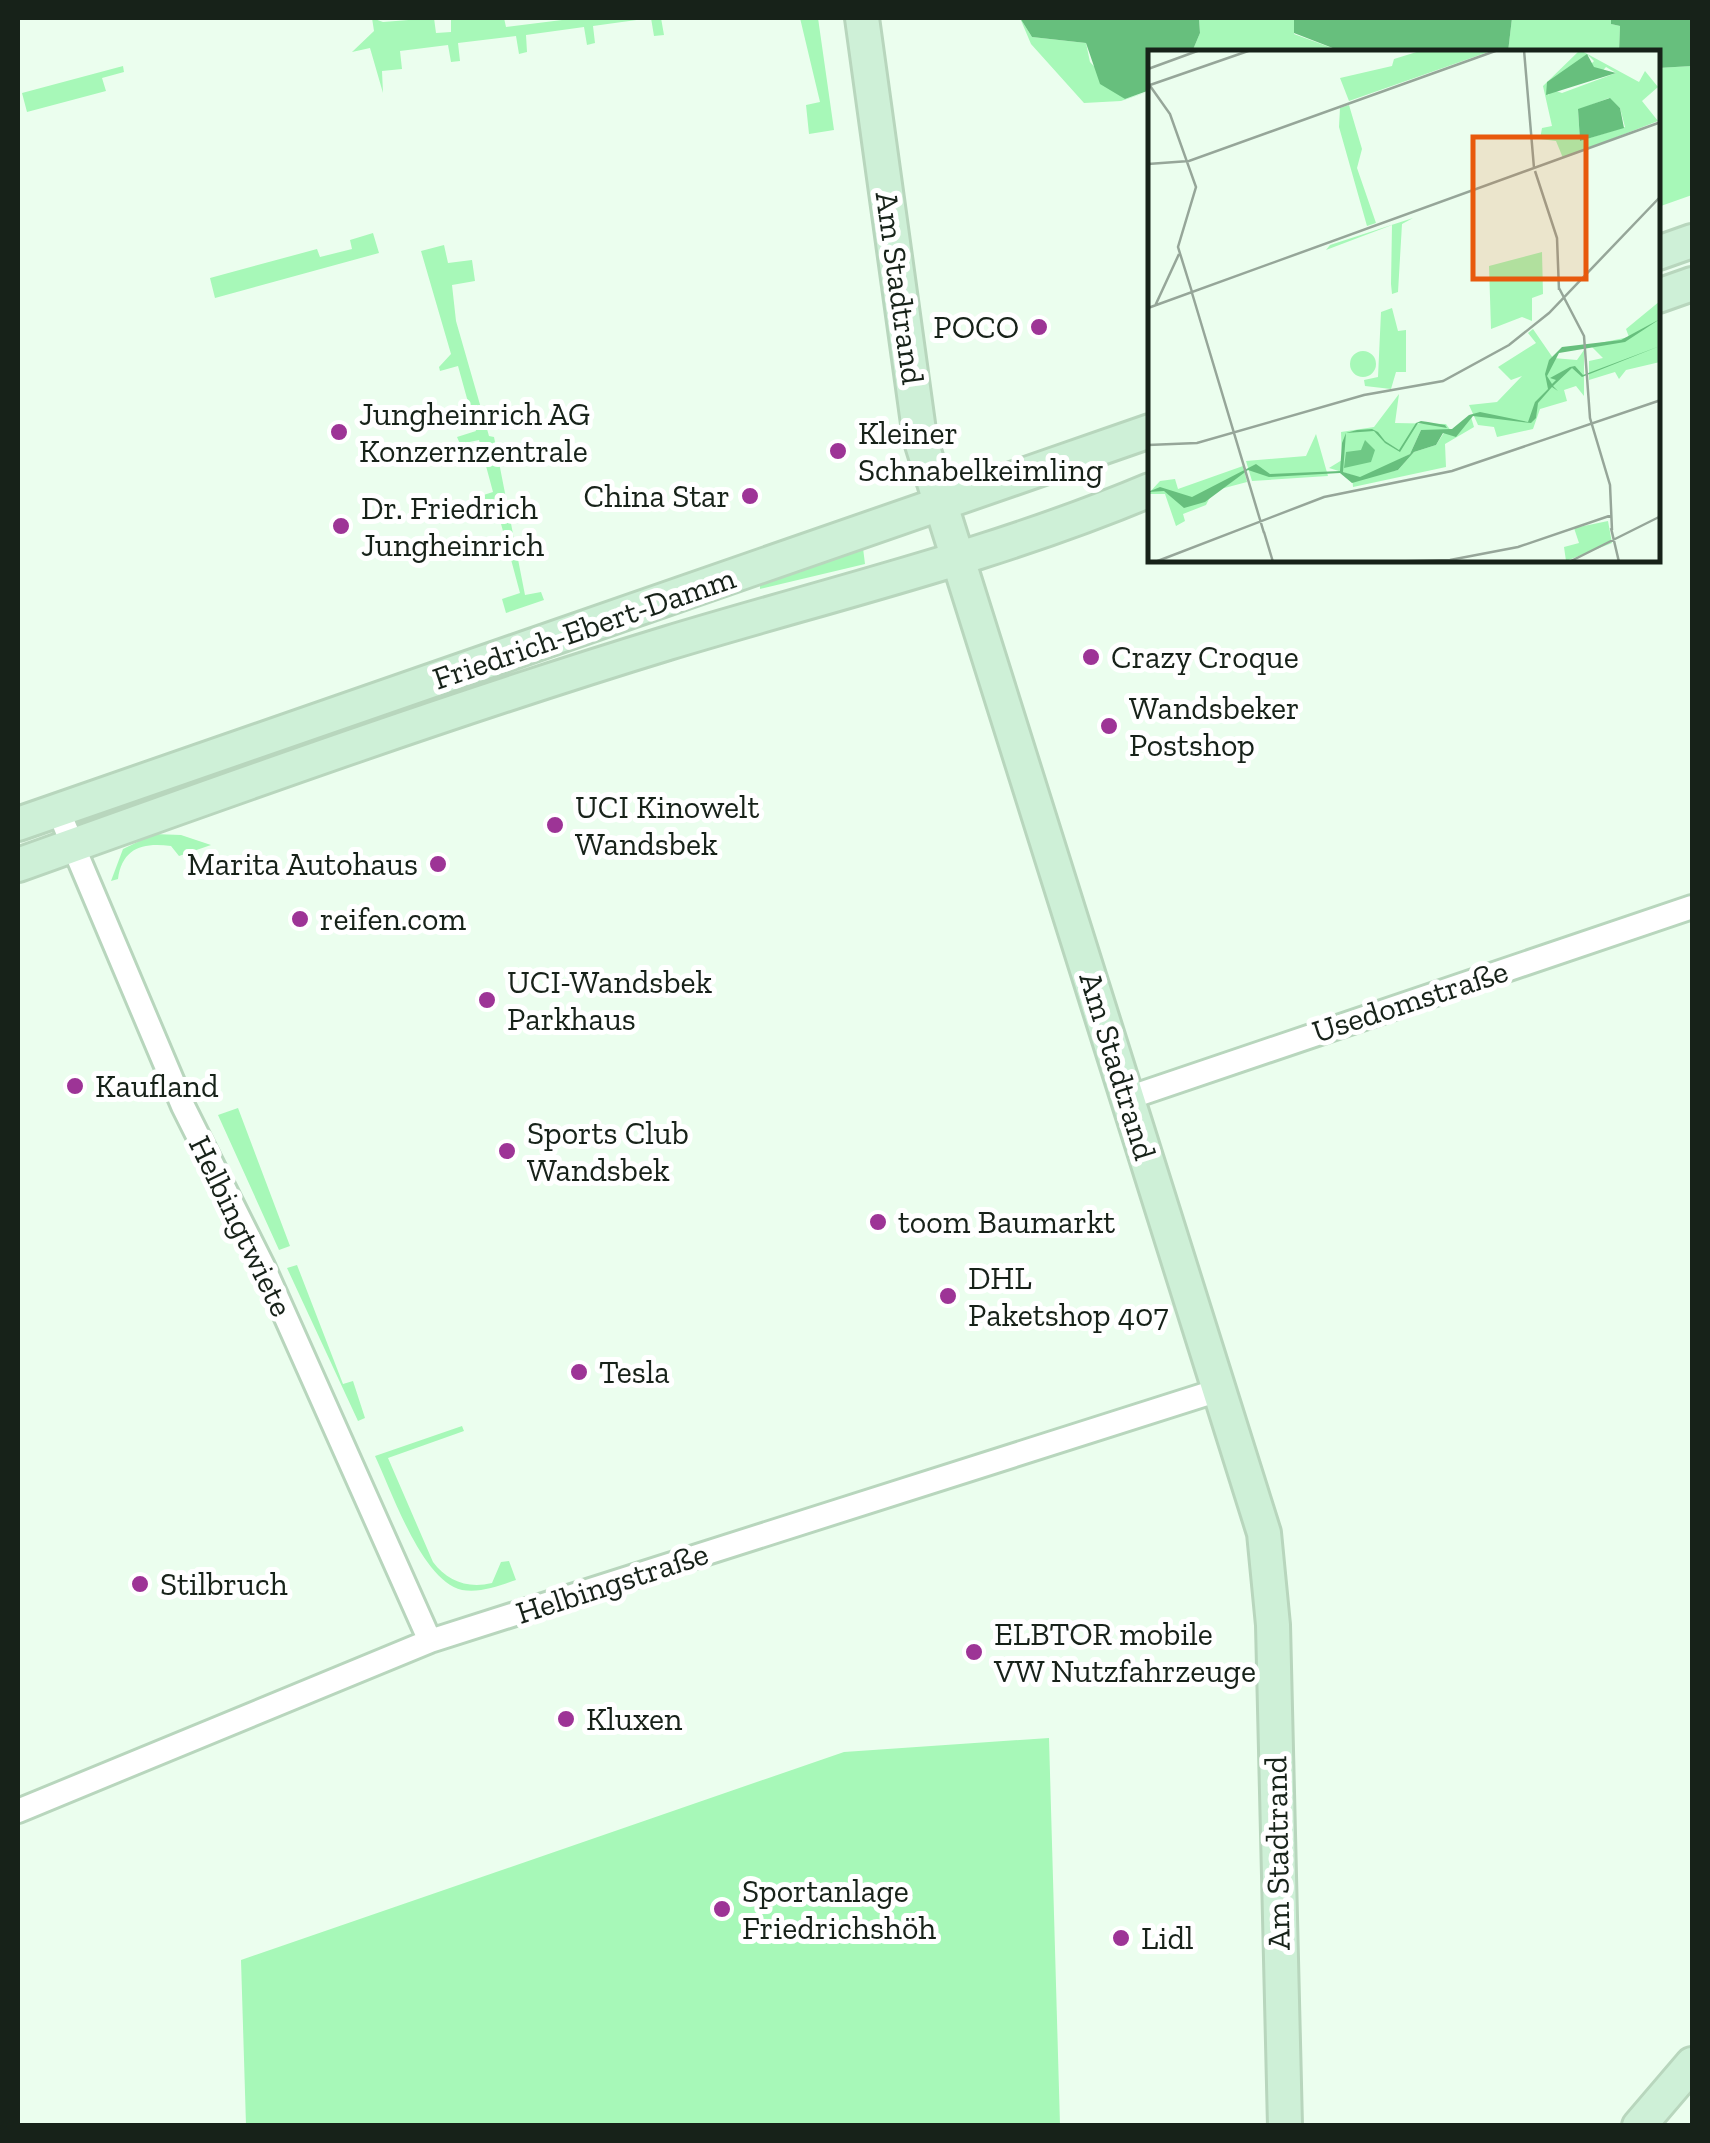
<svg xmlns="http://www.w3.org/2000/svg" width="1710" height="2143" font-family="'Zilla Slab',serif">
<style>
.green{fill:#a7f8b8}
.water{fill:#67bf7d}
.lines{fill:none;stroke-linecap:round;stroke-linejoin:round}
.street-casing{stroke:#b8d6bd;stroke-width:28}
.secondary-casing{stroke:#b8d6bd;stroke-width:38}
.street{stroke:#fff;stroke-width:22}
.secondary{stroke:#cef0d7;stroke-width:32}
.poi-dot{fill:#9d3496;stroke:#fff;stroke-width:4}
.labels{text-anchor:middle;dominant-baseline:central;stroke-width:10;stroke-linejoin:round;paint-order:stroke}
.street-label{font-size:32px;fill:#172219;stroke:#fff}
.poi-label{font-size:32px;fill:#172219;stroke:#fff;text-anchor:start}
.inset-road{fill:none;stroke:#96a699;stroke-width:2.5}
.view{fill:#e8590c;fill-opacity:0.15;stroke:#e8590c;stroke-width:5}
.inset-edge{fill:none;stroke:#172219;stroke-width:5}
</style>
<rect width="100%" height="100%" fill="#ebfeee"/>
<!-- green -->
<path class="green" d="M372 18 383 22 434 18 436 33 451 32V18H504L506 27 578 18H661L664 35 654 36 651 18 593 26 595 43 587 45 584 27 526 35 527 52 519 54 516 36 458 43 460 61 451 62 448 45 400 51 402 69 382 71 383 93 370 48 352 52 374 31Z
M800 18H818L834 130 809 134 806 105 820 102Z
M1020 18 1032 37 1086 43 1090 62 1125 99 1150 91 1121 101 1084 103 1031 44Z
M1199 18H1294V34L1343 52H1192L1200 33Z
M1512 18H1611V24L1620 26 1619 52H1508Z
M123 66 124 72 102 78 106 91 27 112 22 93Z
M1692 66V195L1658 207V68Z
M373 233 379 253 215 298 210 278 317 249 320 257 352 249 350 240Z
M444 245 448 263 472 260 475 281 452 285 456 321 489 436 494 437 525 595 541 592 544 600 506 613 502 599 520 593 509 552 490 557 488 548 506 542 495 502 476 506 474 498 493 492 479 440 460 444 457 437 476 431 458 366 440 371 439 367 451 354 421 251Z
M859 547 863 548 865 564 760 589V583Z
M154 834 181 835 211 845 179 856 171 846C143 842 122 848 118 879L111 881 123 849Z
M238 1108 290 1246 279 1250 218 1115Z
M297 1265 343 1384 353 1381 365 1418 358 1421 287 1268Z
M462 1426 464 1431 388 1458 433 1562C447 1581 468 1589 492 1583L501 1562 509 1561 516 1580C498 1586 481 1593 462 1590 422 1581 392 1492 375 1456Z
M1049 1738 1060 2125H246L241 1960 844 1752Z"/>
<!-- water -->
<path class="water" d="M1020 18H1199L1200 33 1192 52H1150V90L1125 99 1100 84 1086 43 1032 37Z
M1294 18H1512L1508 52H1343L1294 33Z
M1611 18H1692V66L1658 68V52H1619L1620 26 1611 24Z"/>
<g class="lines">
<!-- street casing -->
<g class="street-casing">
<path id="street" d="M58 810 183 1106 263 1266 430 1641
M1128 1098 1692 907
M18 1811 430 1641 1219 1390"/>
</g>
<!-- secondary casing -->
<g class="secondary-casing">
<path id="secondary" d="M862 18 920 438 1264 1533 1273 1625 1285 2126
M1658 253 1692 241
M1658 296 1692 284
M18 824 1150 431
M18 865C233 788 449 710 668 643 830 594 993 556 1150 490
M1639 2126 1692 2064"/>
</g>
<!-- street -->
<use href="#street" class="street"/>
<!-- secondary -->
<use href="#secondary" class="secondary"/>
</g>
<!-- markers -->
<g class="poi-dot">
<circle cx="1039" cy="327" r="10"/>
<circle cx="339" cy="432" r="10"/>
<circle cx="838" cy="451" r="10"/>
<circle cx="750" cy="496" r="10"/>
<circle cx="341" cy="526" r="10"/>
<circle cx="1091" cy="657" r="10"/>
<circle cx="1109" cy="726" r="10"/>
<circle cx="555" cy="825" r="10"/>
<circle cx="438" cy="864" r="10"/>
<circle cx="300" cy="919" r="10"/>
<circle cx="487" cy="1000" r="10"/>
<circle cx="75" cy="1086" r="10"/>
<circle cx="507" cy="1151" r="10"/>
<circle cx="878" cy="1222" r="10"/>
<circle cx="948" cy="1296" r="10"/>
<circle cx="579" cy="1372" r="10"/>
<circle cx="140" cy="1584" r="10"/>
<circle cx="974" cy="1652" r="10"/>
<circle cx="566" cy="1719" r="10"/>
<circle cx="722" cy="1909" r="10"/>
<circle cx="1121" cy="1938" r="10"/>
</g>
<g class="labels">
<!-- street labels -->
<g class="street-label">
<text transform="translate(900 288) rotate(82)">Am Stadtrand</text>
<text transform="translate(584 628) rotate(-19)">Friedrich-Ebert-Damm</text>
<text transform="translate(1410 1001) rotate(-18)">Usedomstraße</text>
<text transform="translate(1118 1066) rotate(73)">Am Stadtrand</text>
<text transform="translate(241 1226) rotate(64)">Helbingtwiete</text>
<text transform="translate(612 1583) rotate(-18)">Helbingstraße</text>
<text transform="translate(1277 1853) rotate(-91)">Am Stadtrand</text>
</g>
<!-- poi labels -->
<g class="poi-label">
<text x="1019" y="327" text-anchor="end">POCO</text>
<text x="359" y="414">Jungheinrich AG<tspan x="359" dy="37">Konzernzentrale</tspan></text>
<text x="858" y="433">Kleiner<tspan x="858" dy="37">Schnabelkeimling</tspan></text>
<text x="730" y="496" text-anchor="end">China Star</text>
<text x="361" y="508">Dr. Friedrich<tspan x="361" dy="37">Jungheinrich</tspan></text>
<text x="1111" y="657">Crazy Croque</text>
<text x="1129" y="708">Wandsbeker<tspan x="1129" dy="37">Postshop</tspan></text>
<text x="575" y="807">UCI Kinowelt<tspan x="575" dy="37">Wandsbek</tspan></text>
<text x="418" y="864" text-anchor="end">Marita Autohaus</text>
<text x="320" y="919">reifen.com</text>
<text x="507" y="982">UCI-Wandsbek<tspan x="507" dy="37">Parkhaus</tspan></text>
<text x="95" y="1086">Kaufland</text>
<text x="527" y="1133">Sports Club<tspan x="527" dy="37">Wandsbek</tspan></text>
<text x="898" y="1222">toom Baumarkt</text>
<text x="968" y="1278">DHL<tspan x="968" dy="37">Paketshop 407</tspan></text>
<text x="599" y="1372">Tesla</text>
<text x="160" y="1584">Stilbruch</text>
<text x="994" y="1634">ELBTOR mobile<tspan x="994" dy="37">VW Nutzfahrzeuge</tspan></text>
<text x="586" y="1719">Kluxen</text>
<text x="742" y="1891">Sportanlage<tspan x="742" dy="37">Friedrichshöh</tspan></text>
<text x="1141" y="1938">Lidl</text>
</g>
</g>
<!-- overview -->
<g transform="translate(1148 50)">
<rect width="512" height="512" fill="#ebfeee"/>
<path d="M275 0H346L201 51 192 28 244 16 246 9ZM432 0 491 32 497 21 510 37 494 51 510 71 415 108 408 91 392 89 394 78 404 76 395 36ZM440 5 446 11 440 17 451 25 458 17 468 23 414 43 402 39 400 46V32ZM461 48 472 58 477 77 432 91 430 60ZM201 55 214 99 209 118 228 173 219 176 191 77 192 58ZM265 168 254 174 250 242 244 244 243 234 244 175 178 200 182 195ZM394 202 395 244 384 248V271L374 267 343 279 341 216ZM512 251V312L478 320 471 329 467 322 441 330V311L455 308 442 295 481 287 478 279ZM244 258 250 281 258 280V322H248L243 339 217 336 216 330 230 327 233 262ZM385 279 405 308 429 310 436 300V346L428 336 416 340 419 351 392 359 385 379 349 387 346 377 330 375 321 355 349 352 374 326 363 330 350 317 388 293 380 283ZM202 314a13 13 0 1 1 26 0a13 13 0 1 1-26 0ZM251 344 247 373 298 374 306 385 323 367 326 377 297 394 298 417 205 437 204 425 181 418 194 410 193 382 226 377ZM273 380 297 381 288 395 266 402 250 420 217 427 262 404ZM168 384 180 426 104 431 98 411 158 406ZM95 416 99 432 65 441 58 455 35 464 37 471 28 476 17 444H0L12 431 27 429 30 439ZM460 471 464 493 418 511 416 497 431 493 426 478Z" fill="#a7f8b8" fill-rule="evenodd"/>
<path d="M217 390 227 400 223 412 196 418 198 402 213 400Z" fill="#6fc885"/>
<path d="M439 4 446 17 468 23 398 45 399 32ZM462 48 472 58 476 78 432 91 430 59ZM512 269 477 292 411 303 399 326 404 334 408 330 402 328 422 317 427 316 435 325 512 296 434 327 424 318 405 336 410 341 404 337 390 353 388 368 383 373 325 366 308 387 295 383 288 395 266 402 250 420 204 433 192 423 121 427 100 420 57 452 36 458 16 441 0 442 12 437 44 447 108 414 122 424 192 421 194 393 198 383 209 380 224 379 230 382 237 391 251 400 268 373 273 371 280 372 297 375 299 378 270 373 252 402 237 393 226 381 198 383 195 422 212 427 262 404 273 380 304 379 321 365 332 362 380 372 387 352 400 339 397 324 401 310 414 297 473 290Z" fill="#67bf7d"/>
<path class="inset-road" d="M376 0 386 118M0 19 52 0M0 33 22 64 48 137 30 197 44 242M2 35 103 0M0 114 41 111 350 0M387 121 409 188 411 240M411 238 436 286 442 368 462 435 464 480M44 243 116 483M7 256 31 204M0 258 513 72M0 395 49 393 216 345 295 331 361 295 401 263 513 146M463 478 471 512M116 482 125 512M7 512 176 447 304 421 513 350M230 512 302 510 370 497 464 465M421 512 513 466"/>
<path class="view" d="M325 87H438V229H325Z"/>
<rect width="512" height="512" class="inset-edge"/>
</g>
<!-- border -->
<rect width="1710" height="2143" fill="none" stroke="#172219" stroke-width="40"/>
</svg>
